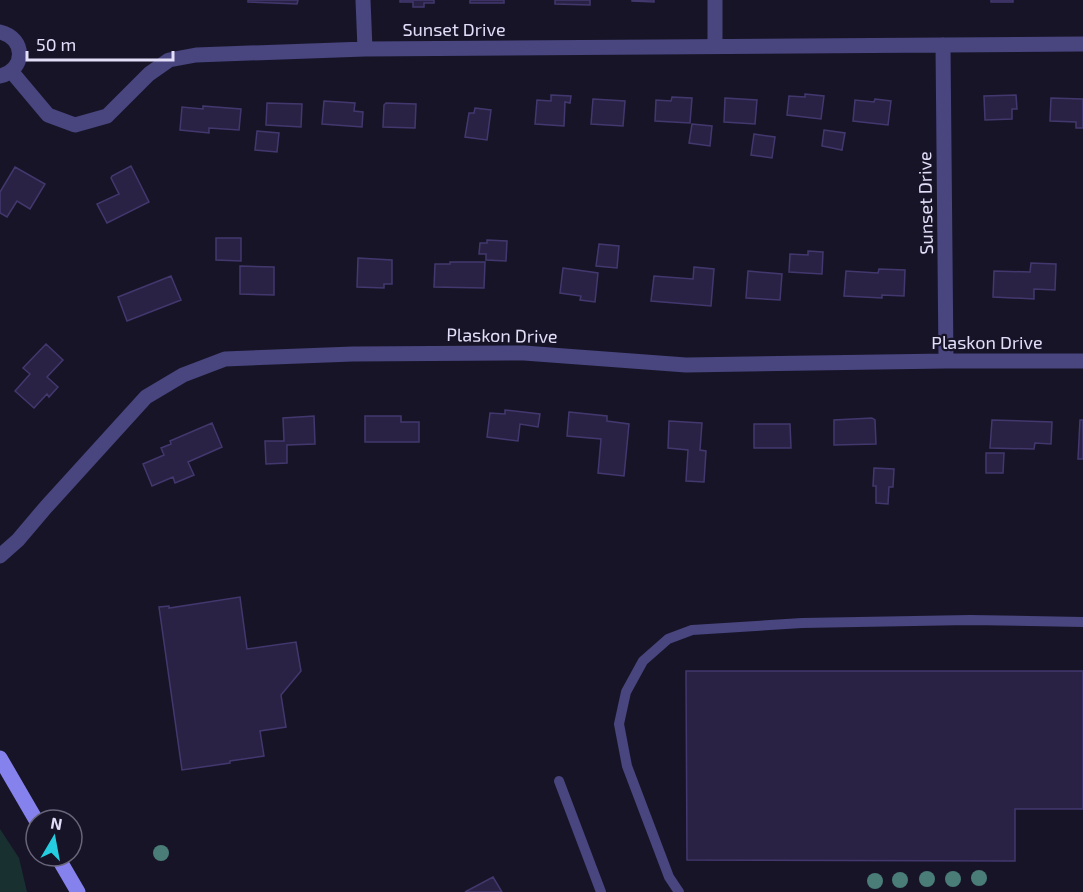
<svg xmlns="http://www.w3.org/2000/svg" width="1083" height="892" font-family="'Exo 2',sans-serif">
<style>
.green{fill:#18302f}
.building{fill:#2a2245;stroke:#43386e;stroke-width:1.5}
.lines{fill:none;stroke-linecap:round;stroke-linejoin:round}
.lane{stroke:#48457f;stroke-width:10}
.street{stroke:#48457f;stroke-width:15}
.secondary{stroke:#8582ed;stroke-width:15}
.tree{fill:#4a7c78}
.labels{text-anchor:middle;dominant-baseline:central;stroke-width:4.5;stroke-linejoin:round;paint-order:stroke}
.street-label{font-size:18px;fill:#e2defa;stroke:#171427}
</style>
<rect width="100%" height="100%" fill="#171427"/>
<!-- green -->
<path class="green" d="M0 829 19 858 27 892H0Z"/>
<!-- building -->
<path class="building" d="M248 0H298L297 4 248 2Z
M400 0H434V3H424V7H413V2H400Z
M470 0H504V3H470Z
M555 0H590V5L555 4Z
M632 0H654V2L632 1Z
M991 0H1013V2H991Z
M805 94 824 96 821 119 787 115 789 96 805 97Z
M551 95 571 96 570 103 565 102 564 126 535 124 537 100 551 101Z
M1016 95 1017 109H1012V119L985 120 984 96Z
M672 97 692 98 690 123 655 121 656 100 671 101Z
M725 98 757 100 755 124 724 122Z
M1051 98 1083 99V128H1076V122L1050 121Z
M593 99 625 101 623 126 591 124Z
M875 99 891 101 888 125 853 121 855 100 874 102Z
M324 101 355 103 354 111 363 112 362 127 322 124Z
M267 103 302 104 301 127 266 125Z
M386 103 416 104 415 128 383 127 384 105Z
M203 106 241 109 239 130 209 128V133L180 130 182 107 203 109Z
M475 108 491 110 487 140 465 137 469 113H474Z
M692 124 712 126 710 146 689 143Z
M824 130 845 133 842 150 822 146Z
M257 131 279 133 277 152 255 150Z
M754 134 775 137 772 158 751 155Z
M131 166 149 202 107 223 97 204 119 194 111 178 112 176Z
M15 167 45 184 30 209 17 201 7 217 0 213V192Z
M216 238H241V261L216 260Z
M487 240 507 241 506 261 486 260V254H479L480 243H487Z
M599 244 619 246 617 268 596 266Z
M808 251 823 252 822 274 789 272 790 254 808 255Z
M358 258 392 260V284H384V288L357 287Z
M450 262H485L484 288 434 287 435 264H450Z
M1031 263 1056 264 1055 290 1034 289V299L993 297 994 271 1030 272Z
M240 266 274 267V295L240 294Z
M694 267 714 269 711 306 651 301 654 276 693 279Z
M563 268 598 273 595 302 580 300 581 296 560 293Z
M879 269 905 270 904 296 882 295V298L844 296 846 271 878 273Z
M748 271 782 274 780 300 746 298Z
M171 276 181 300 127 321 118 297Z
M46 344 63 360 47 377 58 387 49 397 47 394 34 408 15 391 30 374 23 368Z
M505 410 540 414 538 427 520 424 518 441 487 437 490 413 505 414Z
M569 412 607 416V421L629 424 624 476 598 473 601 439 567 436Z
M314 416 315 444 287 445V463L266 464 265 441H284L283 418Z
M365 416H401V422H419V442H365Z
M872 418 875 420 876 444 834 445V420Z
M992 420 1052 422 1051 444 1035 443 1034 449 990 448Z
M1080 420H1083V459H1078Z
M669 421 702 423 700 450 706 451 704 482 686 481 688 450 668 448Z
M212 423 222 447 188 462 194 475 175 483 173 477 152 486 143 464 164 455 161 448 171 444 170 441Z
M754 424H790L791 448H754Z
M986 453H1004L1003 473H986Z
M874 468 894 469 893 487H889L888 504 876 503V486H873Z
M240 597 247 649 296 642 301 671 281 695 286 727 260 731 264 756 230 761V763L182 770 159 607 169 606V608Z
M686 671H1083V809H1015V861L687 860Z
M493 877 502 892H465Z"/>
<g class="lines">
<!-- lane -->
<path class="lane" d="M559 781 601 892
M679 892 669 877 627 766 619 724 626 692 643 661 668 639 692 630 802 623 970 620 1083 622"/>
<!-- street -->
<path class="street" d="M363 0 365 49
M0 32C26 38 26 70 0 76
M943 45 946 361
M715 46V0
M11 71 48 115 75 125 107 116 149 74 169 60 196 55 365 49 1083 44
M0 556 18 540 46 507 146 397 183 375 225 359 353 354 524 353 686 365 946 361H1083"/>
<!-- secondary -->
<path class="secondary" d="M0 758 36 820
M57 856 78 892"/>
</g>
<!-- trees -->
<g class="tree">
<circle cx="161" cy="853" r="8"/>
<circle cx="979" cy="878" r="8"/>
<circle cx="927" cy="879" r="8"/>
<circle cx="953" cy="879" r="8"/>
<circle cx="900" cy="880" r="8"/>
<circle cx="875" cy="881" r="8"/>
</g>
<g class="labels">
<!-- street labels -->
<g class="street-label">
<text x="454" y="29">Sunset Drive</text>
<text transform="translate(925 203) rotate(-91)">Sunset Drive</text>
<text transform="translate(502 335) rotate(1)">Plaskon Drive</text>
<text x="987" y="342">Plaskon Drive</text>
</g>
</g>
<!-- north arrow -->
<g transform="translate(54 838) rotate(10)"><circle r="28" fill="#171427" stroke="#68657b" stroke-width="1.5"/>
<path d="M0-4.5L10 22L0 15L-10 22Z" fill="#25cde0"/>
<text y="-9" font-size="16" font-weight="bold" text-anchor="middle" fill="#e2defa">N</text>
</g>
<!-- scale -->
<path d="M27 51v9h146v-9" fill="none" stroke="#e2defa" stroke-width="3"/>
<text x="36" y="51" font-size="18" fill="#e2defa" stroke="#171427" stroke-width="4.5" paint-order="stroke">50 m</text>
</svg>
